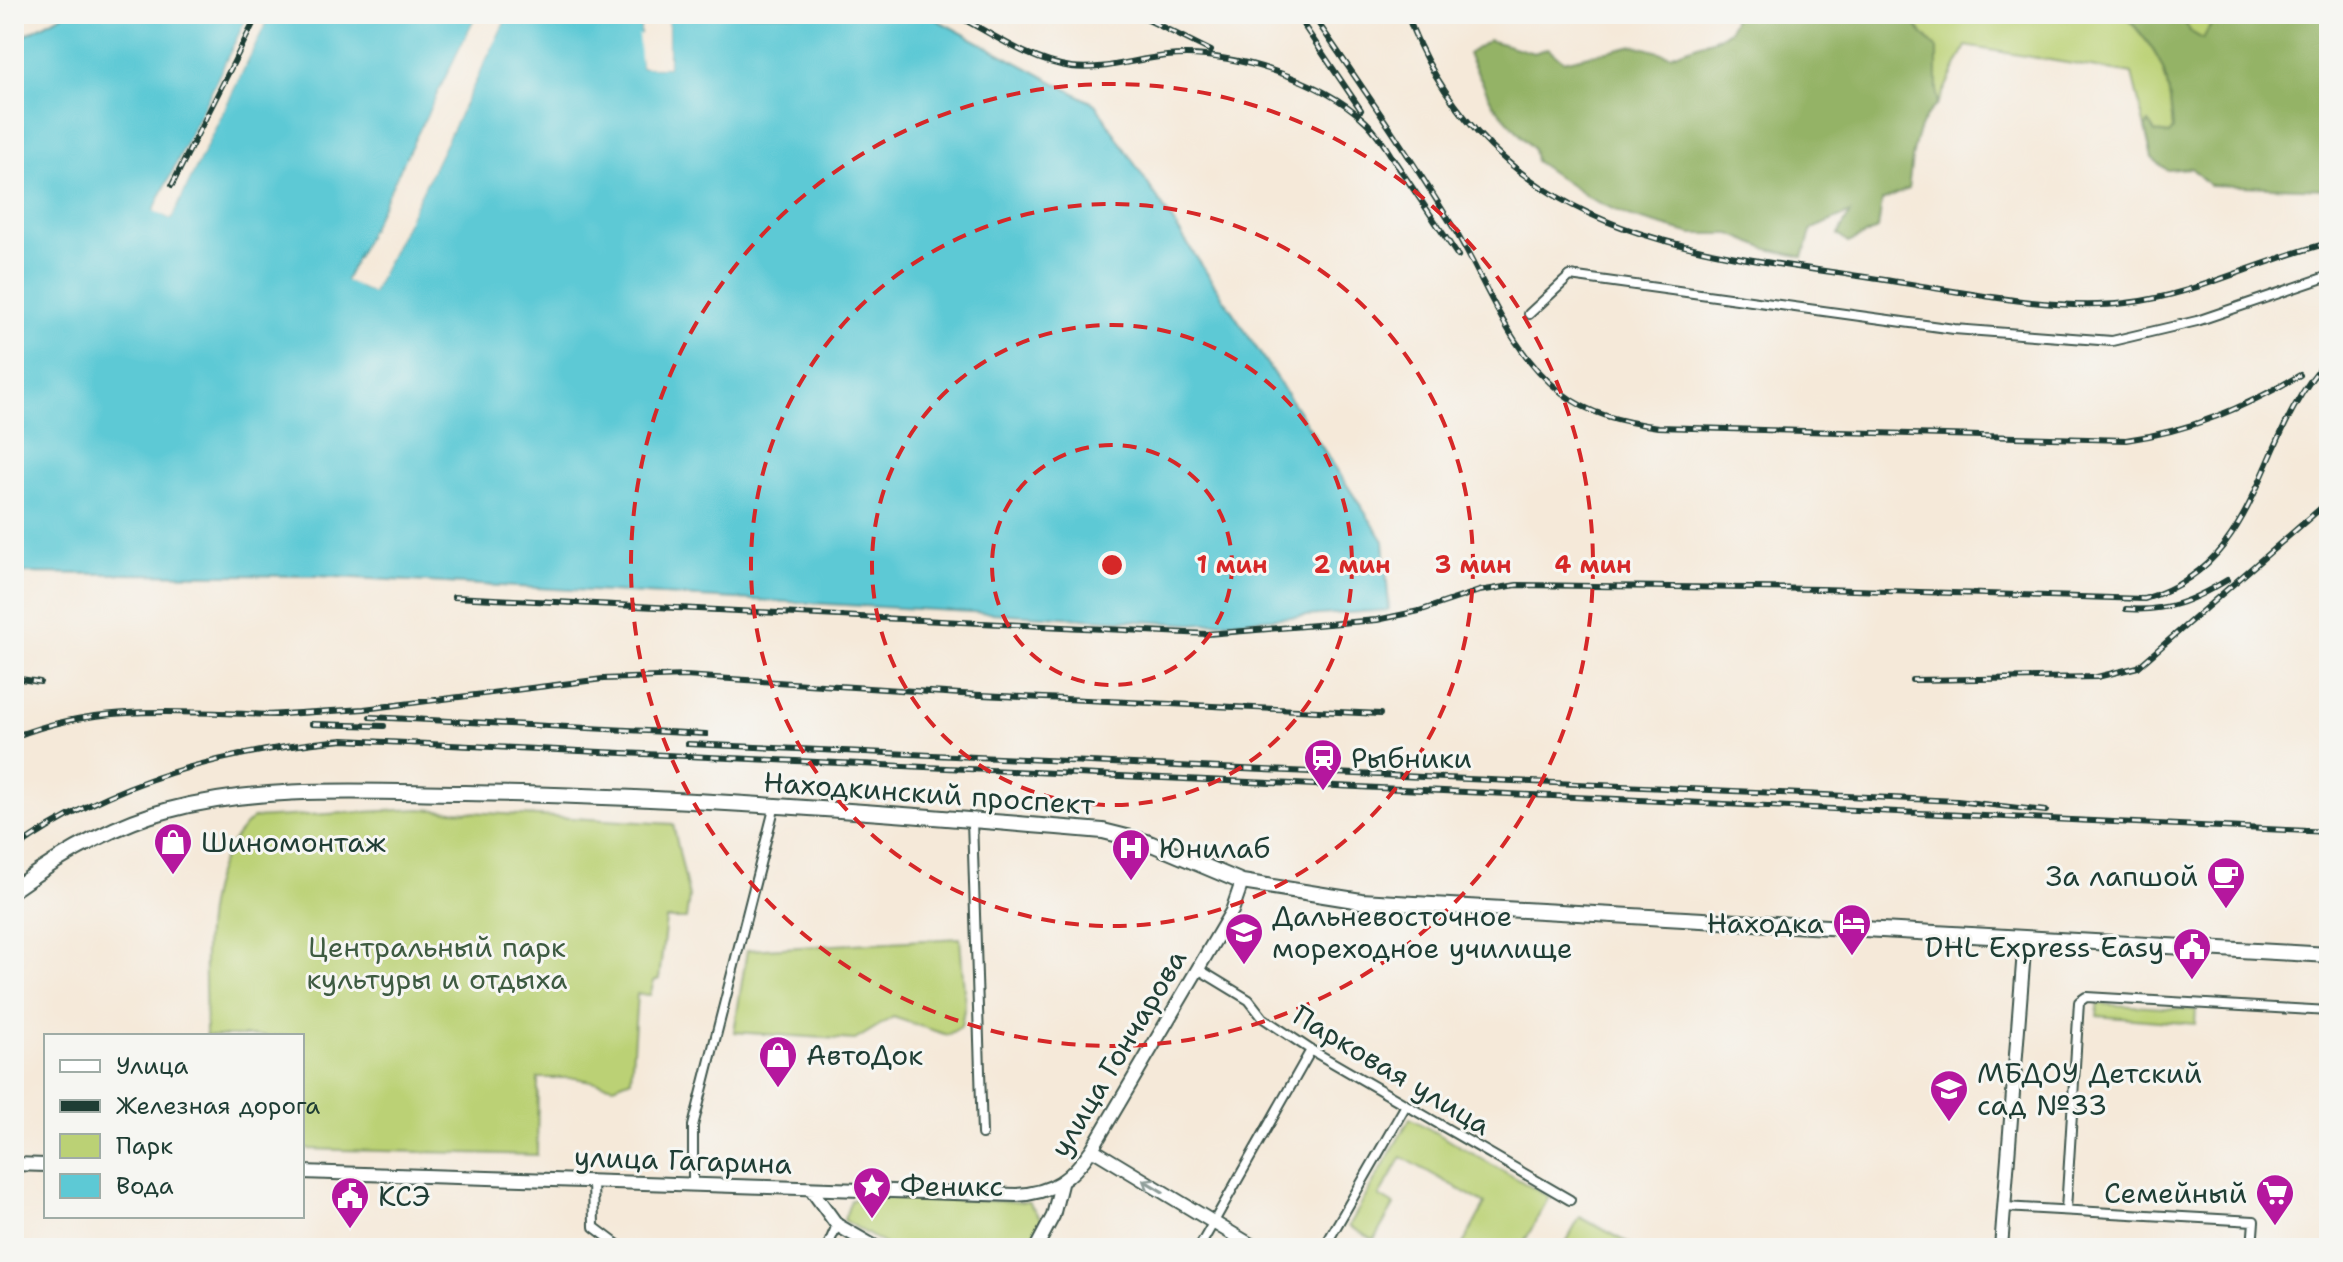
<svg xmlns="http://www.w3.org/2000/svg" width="2343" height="1262" font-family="'Shantell Sans',sans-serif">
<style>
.green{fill:#bbd175;stroke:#6d8754;stroke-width:2}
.forest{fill:#94b366;stroke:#5a784d;stroke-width:2}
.water{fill:#5dc9d5;stroke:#3e8384;stroke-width:2}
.pier{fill:#f5e9d9}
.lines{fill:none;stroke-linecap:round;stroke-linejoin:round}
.street-casing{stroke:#3f574d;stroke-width:12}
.secondary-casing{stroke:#3f574d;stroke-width:16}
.primary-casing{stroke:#3f574d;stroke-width:18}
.street{stroke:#fff;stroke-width:8}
.secondary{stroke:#fff;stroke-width:12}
.primary{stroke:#fff;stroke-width:14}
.rail-casing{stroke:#1f3d34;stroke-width:6}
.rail{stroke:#f6f6f2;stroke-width:3;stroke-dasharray:9;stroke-linecap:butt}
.oneway{stroke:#8f9e9a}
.ring{fill:none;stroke:#d62828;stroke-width:4;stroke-dasharray:14 10}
.labels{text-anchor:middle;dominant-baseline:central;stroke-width:6;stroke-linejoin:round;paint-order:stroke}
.poi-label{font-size:28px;fill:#1f3d34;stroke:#f6f6f2;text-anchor:start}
.street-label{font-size:28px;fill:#1f3d34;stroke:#f6f6f2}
.park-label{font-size:28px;fill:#3e5b41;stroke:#f6f6f2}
.centre{fill:#d62828;stroke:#f6f6f2;stroke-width:4}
.ring-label{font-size:24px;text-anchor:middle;font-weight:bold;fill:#d62828;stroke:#f6f6f2;stroke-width:6;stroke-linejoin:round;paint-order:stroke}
</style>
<rect width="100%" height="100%" fill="#f6f6f2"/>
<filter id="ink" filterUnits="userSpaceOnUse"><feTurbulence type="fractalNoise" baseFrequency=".0125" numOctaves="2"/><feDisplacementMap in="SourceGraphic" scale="16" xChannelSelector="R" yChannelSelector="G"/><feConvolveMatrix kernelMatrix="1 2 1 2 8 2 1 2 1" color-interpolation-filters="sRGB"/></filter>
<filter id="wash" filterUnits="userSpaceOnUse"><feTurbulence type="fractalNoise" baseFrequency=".006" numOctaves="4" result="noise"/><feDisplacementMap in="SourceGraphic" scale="32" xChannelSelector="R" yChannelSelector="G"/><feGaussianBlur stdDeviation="1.8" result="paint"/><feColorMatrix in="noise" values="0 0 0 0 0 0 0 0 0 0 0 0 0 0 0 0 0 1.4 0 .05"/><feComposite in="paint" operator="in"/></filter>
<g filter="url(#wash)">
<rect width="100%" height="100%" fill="#f5e9d9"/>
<!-- green -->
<path class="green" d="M1905 14H2124C2164 59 2168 70 2173 129L2169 134 2155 132 2149 124 2145 128 2132 74 1966 46 1937 105V49Z
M2181 14H2217L2203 39 2189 31Z
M420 809 673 824 689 897 686 919H666L659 979 654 981 650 995 637 994 631 1079 614 1086 576 1078H538L537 1155 302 1149V1036H206C206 963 193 871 253 818Z
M960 938 965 1004 961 1027 947 1035 893 1017 855 1040 734 1032 747 950Z
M2098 1004 2196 1010 2195 1024 2097 1016Z
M1410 1118 1549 1197 1521 1248H1461L1485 1204 1402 1157 1379 1196 1394 1205 1374 1240 1349 1226Z
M863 1197 1028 1202 1045 1224 1031 1248H891L844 1220 851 1200Z
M1580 1217 1638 1248H1563Z"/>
<!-- forest -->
<path class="forest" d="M1730 14H1905L1937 49V105C1913 123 1912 161 1908 189L1882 201 1878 229 1848 243 1838 235 1850 213 1812 229 1803 257 1764 248 1731 234H1692L1628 216 1589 198 1535 161 1533 149 1493 104 1468 54 1489 40 1534 53 1548 48 1563 61 1634 45 1670 55 1717 38 1729 30 1734 18Z
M2124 14H2181L2189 31 2203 39 2217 14H2329V189L2209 185 2191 168 2167 170 2152 158 2145 128 2149 123 2155 132 2169 134 2173 129C2168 70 2164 59 2124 14Z"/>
<!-- water -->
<path class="water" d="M64 14H249L154 210 171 219 270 14H477L346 280 372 293 508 14H641V67H668V14H926L1095 104 1384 541 1389 610 1192 624 317 576 14 573V37L20 38Z"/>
<!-- pier -->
<path class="pier" d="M249 14H253L159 209 169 213 266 14H270L171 219 154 211Z
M477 14 480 16 351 279 370 288 503 14H508L372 293 346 281Z
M641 14H645L642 44 645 63H664V14H668V67H641L638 35 641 34Z"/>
</g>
<g filter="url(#ink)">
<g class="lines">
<!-- street casing -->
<g class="street-casing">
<path id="street" d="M1529 314 1570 276 1954 329 2112 341 2197 321 2329 276
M972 820 982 1134
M1198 969 1249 1000 1263 1018 1311 1050 1570 1200
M593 1180 594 1227 622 1248
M693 1183V1126L774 809
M2004 1207 2254 1221 2252 1248
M2066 1210 2079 1002 2086 997 2329 1011
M827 1248 837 1225
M1199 1248 1311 1050
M1324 1248 1406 1105"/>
</g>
<!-- secondary casing -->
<g class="secondary-casing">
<path id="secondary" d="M1092 1149 1256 1248
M14 1164 46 1165
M302 1172 1016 1195C1053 1193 1071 1179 1092 1149L1232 911 1242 882
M811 1189 837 1225 877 1248
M1036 1248 1053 1216 1061 1184
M2001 1248 2025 938"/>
</g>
<!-- primary casing -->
<g class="primary-casing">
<path id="primary" d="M14 889C60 856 114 824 169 810 263 785 367 792 464 793 675 796 892 813 1103 831L1147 842 1242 882 1361 901 2329 955"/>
</g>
<!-- street -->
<use href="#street" class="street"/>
<!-- secondary -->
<use href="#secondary" class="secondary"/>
<!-- primary -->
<use href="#primary" class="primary"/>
<!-- rail casing -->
<g class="rail-casing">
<path id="rail" d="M954 14C991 33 1029 61 1071 67 1103 71 1135 59 1167 56 1229 50 1321 79 1365 121 1380 135 1390 155 1401 171
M1136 14 1211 51
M1296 14 1361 110
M1312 14C1360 84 1409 154 1453 227 1488 284 1507 350 1562 393 1589 415 1625 422 1658 427L2126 440C2190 431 2244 408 2300 375
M1407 14C1422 58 1447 98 1478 133 1583 249 1740 257 1885 280 1957 291 2054 312 2126 303 2197 295 2260 260 2329 243
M14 18 26 14
M1396 163 1458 256
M172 185 258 14
M454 597 1207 634 1377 620 1419 611 1479 591 1517 585 1821 589 2144 599C2265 563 2254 437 2329 358
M2126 609C2167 612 2192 601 2227 580
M14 678 40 682
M1912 680 2097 677 2138 667 2329 501
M267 715 364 709 603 679 685 676 961 694 1380 714
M370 717 706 734
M312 724 384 726
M14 737C101 702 187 713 278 715
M688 744 1957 801 2046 811
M14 850C112 780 224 751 343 740L2329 832"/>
</g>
<!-- rail -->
<use href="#rail" class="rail"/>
</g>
<!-- one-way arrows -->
<defs><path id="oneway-shaft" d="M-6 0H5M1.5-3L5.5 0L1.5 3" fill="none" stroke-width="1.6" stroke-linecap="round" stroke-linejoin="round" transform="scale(2)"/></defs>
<use class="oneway" href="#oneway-shaft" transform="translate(1153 1186) rotate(-149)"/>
</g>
<!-- distance rings -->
<g class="ring">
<circle cx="1112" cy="565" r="120"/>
<circle cx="1112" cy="565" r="240"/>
<circle cx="1112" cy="565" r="361"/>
<circle cx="1112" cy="565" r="481"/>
</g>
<!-- icons -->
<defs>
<g id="station-pin" transform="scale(2)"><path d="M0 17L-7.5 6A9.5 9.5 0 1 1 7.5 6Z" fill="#b5179e" stroke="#f6f6f2"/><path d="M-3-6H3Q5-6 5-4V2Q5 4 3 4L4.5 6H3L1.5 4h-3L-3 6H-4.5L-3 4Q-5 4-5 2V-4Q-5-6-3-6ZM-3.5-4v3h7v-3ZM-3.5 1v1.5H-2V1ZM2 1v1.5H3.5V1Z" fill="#fff"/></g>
<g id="shop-pin" transform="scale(2)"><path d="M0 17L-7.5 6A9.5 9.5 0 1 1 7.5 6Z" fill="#b5179e" stroke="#f6f6f2"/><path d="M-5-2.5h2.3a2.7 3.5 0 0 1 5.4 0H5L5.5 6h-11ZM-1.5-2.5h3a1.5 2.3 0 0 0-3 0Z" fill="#fff"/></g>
<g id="hospital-pin" transform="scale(2)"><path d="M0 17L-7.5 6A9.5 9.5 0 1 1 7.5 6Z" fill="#b5179e" stroke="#f6f6f2"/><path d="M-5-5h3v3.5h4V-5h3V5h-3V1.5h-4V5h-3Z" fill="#fff"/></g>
<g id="cafe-pin" transform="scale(2)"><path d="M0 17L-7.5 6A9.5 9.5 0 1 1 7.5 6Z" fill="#b5179e" stroke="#f6f6f2"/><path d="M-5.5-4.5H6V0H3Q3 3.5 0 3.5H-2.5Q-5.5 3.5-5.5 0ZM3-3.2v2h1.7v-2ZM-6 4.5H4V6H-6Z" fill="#fff"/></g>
<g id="hotel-pin" transform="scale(2)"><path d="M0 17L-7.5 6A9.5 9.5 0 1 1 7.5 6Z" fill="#b5179e" stroke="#f6f6f2"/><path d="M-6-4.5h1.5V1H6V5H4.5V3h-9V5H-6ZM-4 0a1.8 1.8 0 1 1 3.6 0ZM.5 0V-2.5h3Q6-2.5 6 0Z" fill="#fff"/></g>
<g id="university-pin" transform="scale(2)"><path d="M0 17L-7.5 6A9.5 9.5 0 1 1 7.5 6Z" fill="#b5179e" stroke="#f6f6f2"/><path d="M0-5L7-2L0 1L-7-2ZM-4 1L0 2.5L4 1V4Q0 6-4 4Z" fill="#fff"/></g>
<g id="civic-pin" transform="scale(2)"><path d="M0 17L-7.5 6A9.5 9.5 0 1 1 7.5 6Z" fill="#b5179e" stroke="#f6f6f2"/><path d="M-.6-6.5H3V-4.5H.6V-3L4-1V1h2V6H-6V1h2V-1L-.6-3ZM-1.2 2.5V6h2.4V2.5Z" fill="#fff"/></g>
<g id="school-pin" transform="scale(2)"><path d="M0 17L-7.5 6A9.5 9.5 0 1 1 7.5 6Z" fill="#b5179e" stroke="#f6f6f2"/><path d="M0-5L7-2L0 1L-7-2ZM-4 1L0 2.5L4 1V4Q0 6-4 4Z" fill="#fff"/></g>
<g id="sight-pin" transform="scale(2)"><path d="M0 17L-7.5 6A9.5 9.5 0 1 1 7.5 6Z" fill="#b5179e" stroke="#f6f6f2"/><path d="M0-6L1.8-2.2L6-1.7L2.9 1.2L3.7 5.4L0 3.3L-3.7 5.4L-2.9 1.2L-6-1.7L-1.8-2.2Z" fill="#fff"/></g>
<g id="supermarket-pin" transform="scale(2)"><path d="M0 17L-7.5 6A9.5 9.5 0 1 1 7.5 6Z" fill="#b5179e" stroke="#f6f6f2"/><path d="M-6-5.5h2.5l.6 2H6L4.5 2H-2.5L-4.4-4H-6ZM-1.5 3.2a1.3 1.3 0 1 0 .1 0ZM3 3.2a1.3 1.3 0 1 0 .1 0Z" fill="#fff"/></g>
</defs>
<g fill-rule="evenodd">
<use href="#station-pin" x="1323" y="758"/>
<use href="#shop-pin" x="173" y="842"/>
<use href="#hospital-pin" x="1131" y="848"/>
<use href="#cafe-pin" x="2226" y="876"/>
<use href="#hotel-pin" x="1852" y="923"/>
<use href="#university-pin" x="1244" y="932"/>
<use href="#civic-pin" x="2192" y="947"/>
<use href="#shop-pin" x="778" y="1055"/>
<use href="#school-pin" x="1949" y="1089"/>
<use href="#sight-pin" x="872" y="1186"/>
<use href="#supermarket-pin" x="2275" y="1193"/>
<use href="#civic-pin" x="350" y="1196"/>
</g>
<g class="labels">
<!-- poi labels -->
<g class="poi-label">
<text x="1351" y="758">Рыбники</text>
<text x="201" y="842">Шиномонтаж</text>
<text x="1159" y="848">Юнилаб</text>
<text x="2198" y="876" text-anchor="end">За лапшой</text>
<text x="1272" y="916">Дальневосточное<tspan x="1272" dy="32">мореходное училище</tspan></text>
<text x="1824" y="923" text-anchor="end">Находка</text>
<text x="2164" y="947" text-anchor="end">DHL Express Easy</text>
<text x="806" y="1055">АвтоДок</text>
<text x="1977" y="1073">МБДОУ Детский<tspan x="1977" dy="32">сад №33</tspan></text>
<text x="900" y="1186">Феникс</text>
<text x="2247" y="1193" text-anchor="end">Семейный</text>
<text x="378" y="1196">КСЭ</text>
</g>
<!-- street labels -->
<g class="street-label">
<text transform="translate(929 793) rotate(4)">Находкинский проспект</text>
<text transform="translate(1118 1053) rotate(-59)">улица Гончарова</text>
<text transform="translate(1392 1070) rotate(31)">Парковая улица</text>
<text transform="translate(683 1160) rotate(2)">улица Гагарина</text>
</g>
<!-- park labels -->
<g class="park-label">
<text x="437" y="947">Центральный парк<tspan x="437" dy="32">культуры и отдыха</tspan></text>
</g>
</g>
<circle cx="1112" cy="565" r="12" class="centre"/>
<g class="ring-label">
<text x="1232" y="573">1 мин</text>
<text x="1352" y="573">2 мин</text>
<text x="1473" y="573">3 мин</text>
<text x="1593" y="573">4 мин</text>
</g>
<!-- margin -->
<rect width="2343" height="1262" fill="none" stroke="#f6f6f2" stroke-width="48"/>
<!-- legend -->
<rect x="44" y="1034" width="260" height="184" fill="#f6f6f2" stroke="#a0aca6" stroke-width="2"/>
<rect x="60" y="1060" width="40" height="12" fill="#ffffff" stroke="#a0aca6" stroke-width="2"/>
<text x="116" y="1074" font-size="24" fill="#1f3d34">Улица</text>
<rect x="60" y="1100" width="40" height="12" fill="#1f3d34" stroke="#a0aca6" stroke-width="2"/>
<text x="116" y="1114" font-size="24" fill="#1f3d34">Железная дорога</text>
<rect x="60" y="1134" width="40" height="24" fill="#bbd175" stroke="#a0aca6" stroke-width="2"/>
<text x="116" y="1154" font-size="24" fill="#1f3d34">Парк</text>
<rect x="60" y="1174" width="40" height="24" fill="#5dc9d5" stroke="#a0aca6" stroke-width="2"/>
<text x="116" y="1194" font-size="24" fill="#1f3d34">Вода</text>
</svg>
